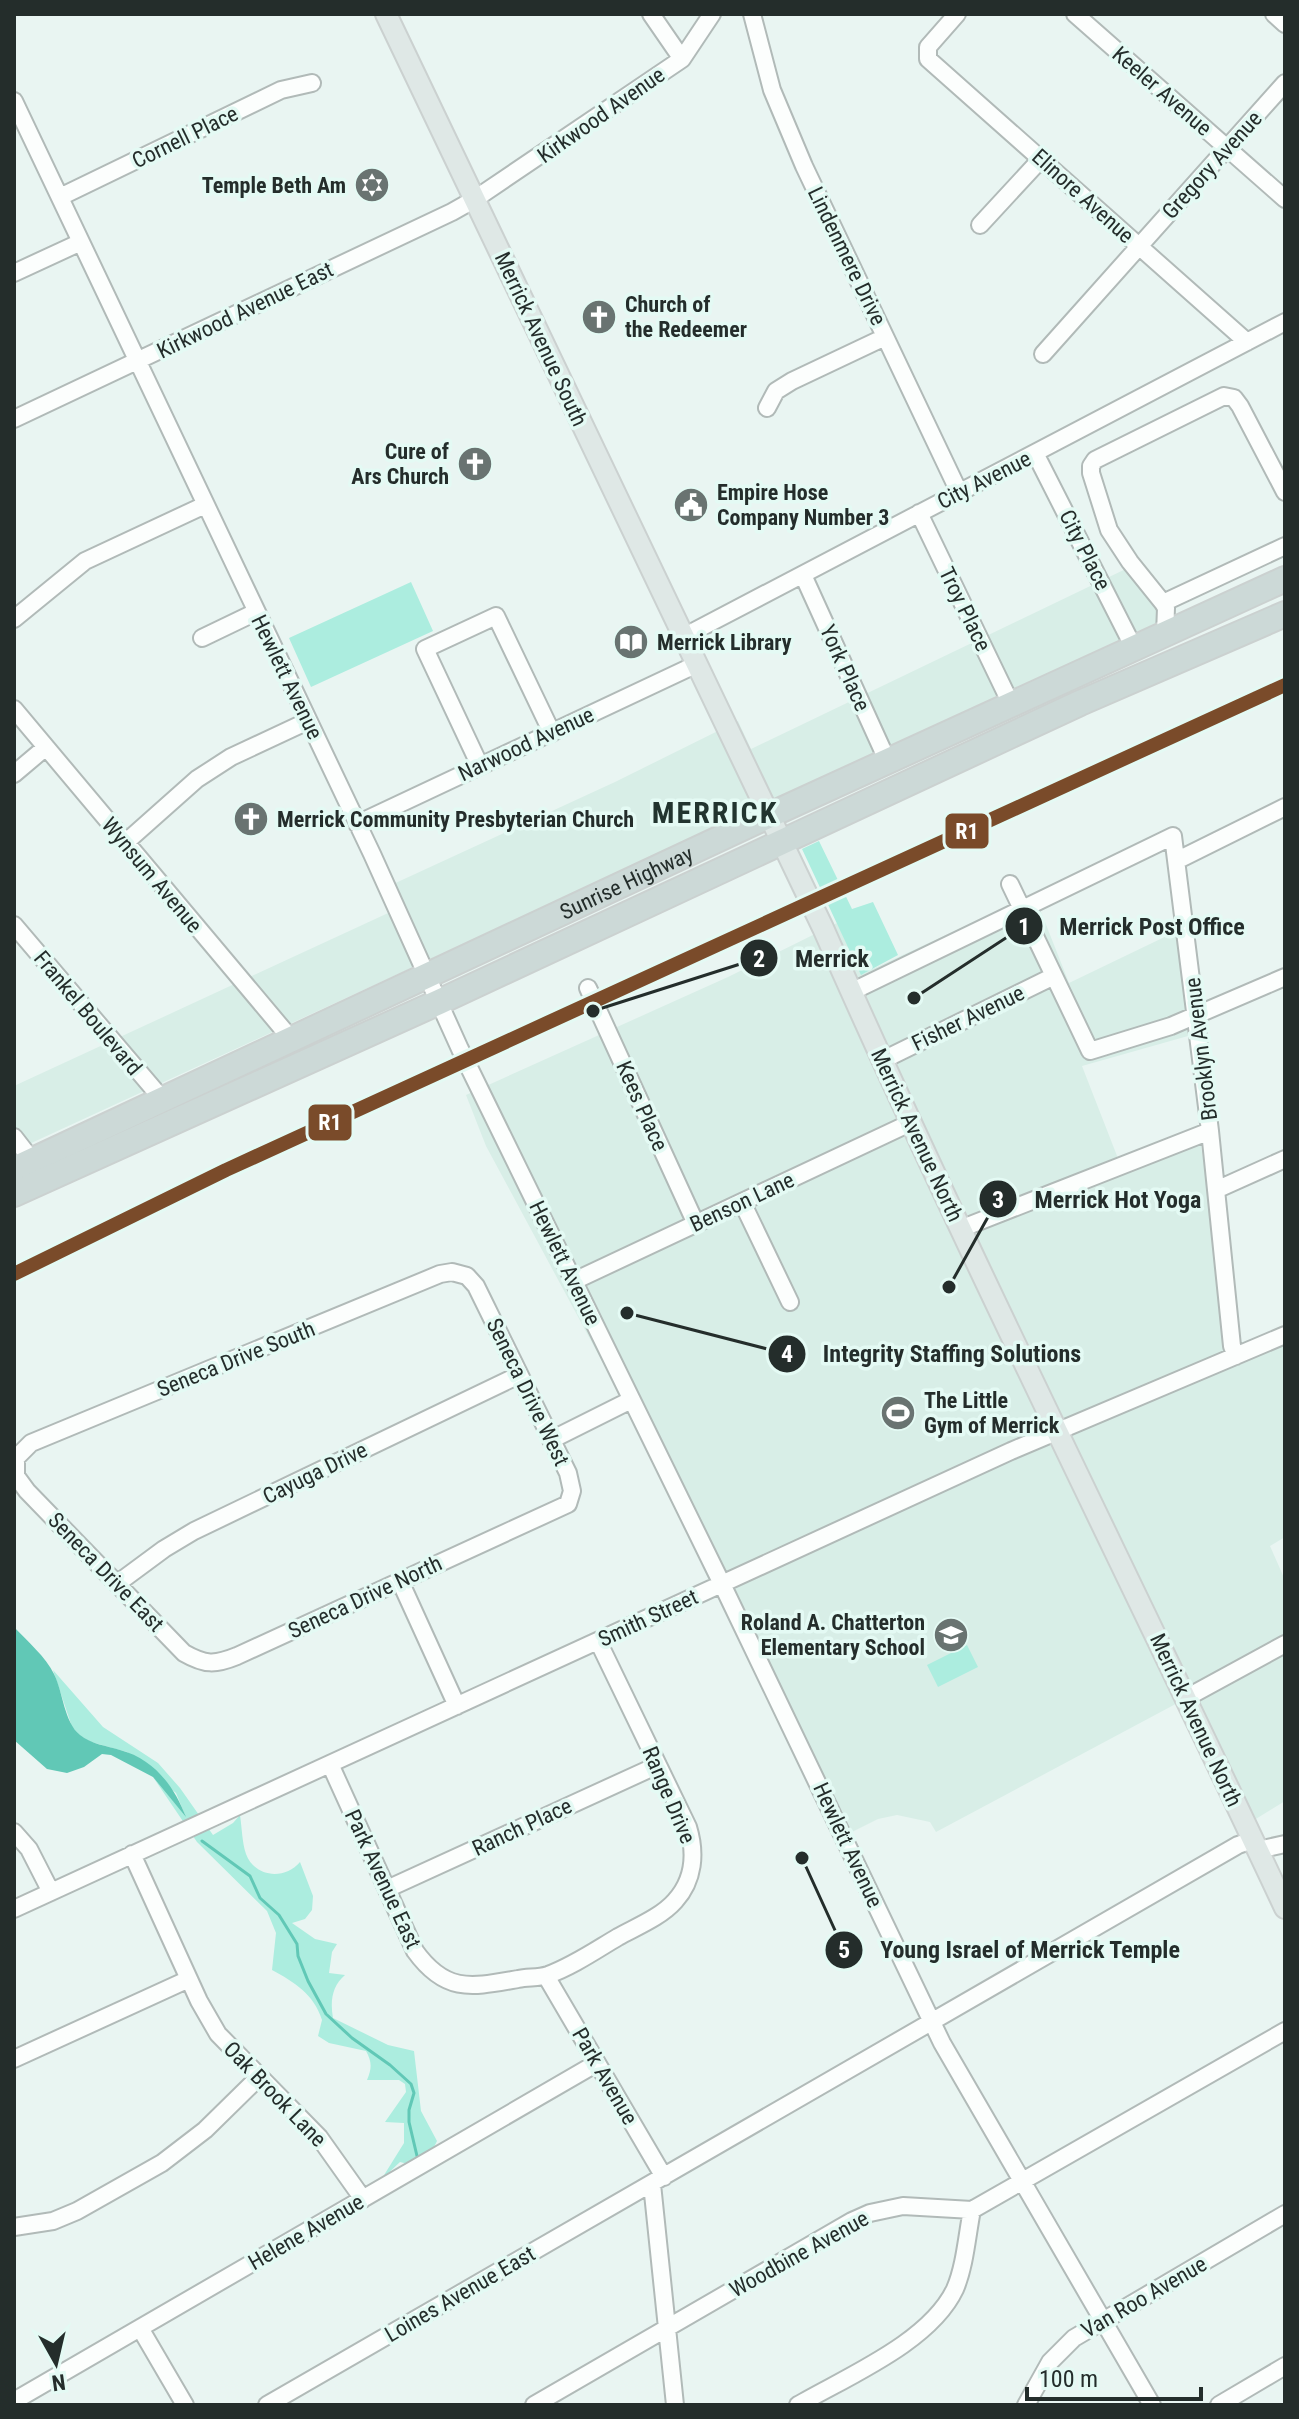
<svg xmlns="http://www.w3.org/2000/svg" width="1299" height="2419" font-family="'Roboto Condensed',sans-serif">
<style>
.built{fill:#d8eee7}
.green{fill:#aceddf}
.water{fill:#61c8b6}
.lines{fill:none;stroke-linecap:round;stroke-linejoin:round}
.stream{stroke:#61c8b6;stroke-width:3}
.minor-casing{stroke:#b1bab8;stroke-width:20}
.major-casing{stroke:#cbd1d0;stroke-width:24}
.highway-casing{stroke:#cbd1d0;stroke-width:28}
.minor{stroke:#fcfefd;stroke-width:16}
.major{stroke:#dfe8e6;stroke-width:20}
.highway{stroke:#ccd9d7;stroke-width:24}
.rail-1-casing{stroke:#e4faf4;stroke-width:20}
.rail-1{stroke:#7a4b2a;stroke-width:14}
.labels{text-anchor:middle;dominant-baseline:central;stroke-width:7;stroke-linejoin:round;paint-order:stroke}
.street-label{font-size:22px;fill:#242d2b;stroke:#e4faf4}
.poi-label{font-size:22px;font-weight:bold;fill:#242d2b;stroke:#e4faf4;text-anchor:start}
.district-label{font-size:30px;font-weight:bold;letter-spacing:2px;fill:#22342f;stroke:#e4faf4}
.leader{fill:none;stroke:#242d2b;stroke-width:3}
.callout-dot{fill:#242d2b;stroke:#e4faf4;stroke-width:3}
.mark-label{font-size:24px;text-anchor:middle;font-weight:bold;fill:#fff}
.callout-label{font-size:24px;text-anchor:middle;font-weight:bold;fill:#242d2b;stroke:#e4faf4;stroke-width:7;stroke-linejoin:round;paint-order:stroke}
.line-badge{stroke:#e4faf4;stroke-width:3}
.badge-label{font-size:22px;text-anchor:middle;font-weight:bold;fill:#fff}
</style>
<rect width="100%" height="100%" fill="#e9f5f2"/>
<!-- built -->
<path class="built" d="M1134 565 1162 622 14 1151V1086L399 908 389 886 615 782 738 721 751 749Z
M1034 894 1069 983 1177 931 1188 1036 1082 1066 1119 1161 1198 1129 1236 1355 1285 1335V1537L1270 1546 1285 1580V1801L1246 1825 1185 1699 936 1832 930 1822 897 1815 878 1819 844 1836 722 1584 486 1146 466 1095 728 977 837 923 862 974Z"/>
<!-- green -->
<path class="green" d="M411 582 433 631 311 687 289 638Z
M819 841 852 909 873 902 898 955 861 975 802 849Z
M967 1645 978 1667 938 1687 927 1665Z
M53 1670 103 1727 158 1763 180 1788 213 1835 233 1823 240 1815C242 1828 242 1842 246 1854 255 1878 285 1880 300 1862L313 1896 312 1910 305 1919 292 1923 315 1939 337 1944 332 1952 329 1973 345 1975C332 1986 330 2001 333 2018L388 2045 414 2051 421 2111 437 2141 431 2153 408 2164 400 2162 381 2180 404 2143V2123L385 2122 406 2092 405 2084 399 2080H367C372 2068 372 2062 366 2051L329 2043 318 2036 322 2020C314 1994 294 1982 272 1970L276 1933 267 1911 197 1842 153 1777 185 1815 176 1793 127 1752 91 1742 79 1735 72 1727Z"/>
<!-- water -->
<path class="water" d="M14 1627C27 1641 46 1657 54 1674 63 1692 64 1722 80 1735 91 1744 107 1746 120 1750 154 1759 174 1786 186 1817L153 1777 111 1755 102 1754 84 1767 67 1773 47 1769 14 1740Z"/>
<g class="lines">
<!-- stream -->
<path class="stream" d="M202 1841 250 1876 260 1898 279 1915 297 1944 298 1956 308 1981 326 2014 352 2038 390 2065 411 2084 414 2093 409 2110V2122L417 2156"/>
<!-- minor casing -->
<g class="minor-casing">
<path id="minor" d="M651 14 682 59
M752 14 772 90 804 166 959 492
M957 14 928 47V59L1247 342
M1075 14 1285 199
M1274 14 1285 24
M14 101 372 854 460 1049 722 1584 942 2043 1152 2405
M60 197 281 90 312 83
M980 225 1041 159
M14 273 81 242
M1043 354 1285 83
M767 408 776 391 792 381 885 337
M14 419 452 212 475 199 682 59 712 14
M1035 453 1134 648
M919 513 1011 704
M803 575 888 762
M1163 603 1285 546
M14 619 85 561 205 505
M1165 634 1166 608 1163 603 1130 562 1109 530 1091 473V466L1095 460 1224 396 1234 398 1240 406 1285 492
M683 637 1285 322
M202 638 256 612
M14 709 292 1040
M480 766 425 649 496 616 552 733
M14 774 46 747
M357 824 695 665
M125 843 197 779 231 757 308 721
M1178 860 1285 807
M1010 884 1090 1051 1171 1026 1285 977
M14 925 163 1100
M588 988 696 1224
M851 992 1173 836 1210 1131 1232 1346 1236 1356
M881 1061 1054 976
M14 1137 38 1168
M1216 1190 1285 1159
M742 1202 790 1302
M960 1229 1210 1131
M452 1272 467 1276 476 1286 568 1473 572 1491 568 1504 237 1656C215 1665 205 1665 184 1653L27 1491 16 1476V1458L31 1443 440 1274Z
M574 1281 910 1123
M551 1440 631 1400
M400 1581 457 1706
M118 1583 164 1549 194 1531 519 1375
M1186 1698 1285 1644
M330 1764 415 1951C446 1994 472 1987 518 1979 528 1977 539 1978 548 1975 573 1966 596 1950 618 1937 636 1927 661 1917 675 1901 694 1880 696 1853 688 1827L598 1641
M14 1832 29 1849 51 1892
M1258 1850 1285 1844
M132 1854 199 2001 218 2034 319 2137 363 2199
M387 1889 658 1765
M14 1909 1011 1451 1285 1335
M546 1976 664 2177
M14 2059 189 1979
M652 2184 675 2405
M14 2227 53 2221 77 2211 162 2163 205 2130 258 2078
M140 2328 185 2405
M14 2401 597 2063
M267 2405 1238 1845 1253 1840
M534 2405 852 2221 870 2213 903 2206 972 2210 1285 2031
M798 2405C848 2376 930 2342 955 2289 965 2266 967 2235 972 2210
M1026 2405 1050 2362 1074 2338 1285 2214
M1219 2405 1285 2366"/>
</g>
<!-- major casing -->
<g class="major-casing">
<path id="major" d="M386 14 823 928C969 1259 1132 1581 1285 1908"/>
</g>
<!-- highway casing -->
<g class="highway-casing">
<g id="highway">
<path id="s1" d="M14 1169 768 816 1285 579"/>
<path d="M14 1194 439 1002 1080 703 1285 614"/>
</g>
</g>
<!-- minor -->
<use href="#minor" class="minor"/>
<!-- major -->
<use href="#major" class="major"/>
<!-- highway -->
<use href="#highway" class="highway"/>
<!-- rail-1 casing -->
<g class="rail-1-casing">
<path id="rail-1" d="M14 1274 226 1170 1285 685"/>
</g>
<!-- rail-1 -->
<use href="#rail-1" class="rail-1"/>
</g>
<!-- icons -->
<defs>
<g id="synagogue-disc" transform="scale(1.8)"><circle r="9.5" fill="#697371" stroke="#e4faf4"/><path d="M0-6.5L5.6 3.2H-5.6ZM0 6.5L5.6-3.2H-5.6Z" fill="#fff"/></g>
<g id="church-disc" transform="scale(1.8)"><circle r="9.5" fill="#697371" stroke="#e4faf4"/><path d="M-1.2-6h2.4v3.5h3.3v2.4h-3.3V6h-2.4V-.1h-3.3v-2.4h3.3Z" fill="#fff"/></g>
<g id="civic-disc" transform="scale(1.8)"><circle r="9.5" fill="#697371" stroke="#e4faf4"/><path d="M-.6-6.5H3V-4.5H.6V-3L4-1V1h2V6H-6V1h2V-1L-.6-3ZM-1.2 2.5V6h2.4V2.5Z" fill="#fff"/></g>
<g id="library-disc" transform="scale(1.8)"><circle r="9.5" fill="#697371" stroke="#e4faf4"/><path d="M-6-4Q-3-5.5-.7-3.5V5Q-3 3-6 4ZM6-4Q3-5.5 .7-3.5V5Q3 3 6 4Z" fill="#fff"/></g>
<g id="stadium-disc" transform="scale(1.8)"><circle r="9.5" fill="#697371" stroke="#e4faf4"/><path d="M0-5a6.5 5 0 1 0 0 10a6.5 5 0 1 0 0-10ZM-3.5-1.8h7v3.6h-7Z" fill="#fff"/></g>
<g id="school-disc" transform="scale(1.8)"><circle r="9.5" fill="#697371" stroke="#e4faf4"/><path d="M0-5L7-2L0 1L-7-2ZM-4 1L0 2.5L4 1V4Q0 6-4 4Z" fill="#fff"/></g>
</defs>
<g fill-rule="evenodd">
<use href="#synagogue-disc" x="372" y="185"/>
<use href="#church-disc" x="599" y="317"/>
<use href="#church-disc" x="475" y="464"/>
<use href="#civic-disc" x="691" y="505"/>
<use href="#library-disc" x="631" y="642"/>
<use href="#church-disc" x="251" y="819"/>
<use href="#stadium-disc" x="898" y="1413"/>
<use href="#school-disc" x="951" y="1635"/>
</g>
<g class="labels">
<!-- street labels -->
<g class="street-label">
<text transform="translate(1162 91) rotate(41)">Keeler Avenue</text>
<text transform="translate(601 115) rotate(-35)">Kirkwood Avenue</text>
<text transform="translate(185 137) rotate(-26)">Cornell Place</text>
<text transform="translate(1212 165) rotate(-48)">Gregory Avenue</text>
<text transform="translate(1083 196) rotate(42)">Elinore Avenue</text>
<text transform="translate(847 256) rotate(64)">Lindenmere Drive</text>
<text transform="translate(245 310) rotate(-26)">Kirkwood Avenue East</text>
<text transform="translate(541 339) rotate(65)">Merrick Avenue South</text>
<text transform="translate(984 480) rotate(-27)">City Avenue</text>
<text transform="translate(1085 550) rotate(63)">City Place</text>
<text transform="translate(965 609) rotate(64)">Troy Place</text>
<text transform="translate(845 668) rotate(66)">York Place</text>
<text transform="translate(287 677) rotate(64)">Hewlett Avenue</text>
<text transform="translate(526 744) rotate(-25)">Narwood Avenue</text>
<text transform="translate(152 875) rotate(50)">Wynsum Avenue</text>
<text stroke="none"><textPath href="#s1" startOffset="676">Sunrise Highway</textPath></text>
<text transform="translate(88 1013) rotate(50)">Frankel Boulevard</text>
<text transform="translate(968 1018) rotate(-26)">Fisher Avenue</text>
<text transform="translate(1201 1049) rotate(-97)">Brooklyn Avenue</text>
<text transform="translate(642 1106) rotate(66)">Kees Place</text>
<text transform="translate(917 1135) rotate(65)">Merrick Avenue North</text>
<text transform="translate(742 1202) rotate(-25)">Benson Lane</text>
<text transform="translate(565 1263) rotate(64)">Hewlett Avenue</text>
<text transform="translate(236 1359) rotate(-22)">Seneca Drive South</text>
<text transform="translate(528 1392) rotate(64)">Seneca Drive West</text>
<text transform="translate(315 1473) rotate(-26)">Cayuga Drive</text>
<text transform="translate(106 1572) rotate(46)">Seneca Drive East</text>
<text transform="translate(365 1597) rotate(-25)">Seneca Drive North</text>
<text transform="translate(648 1618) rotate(-25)">Smith Street</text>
<text transform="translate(1196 1720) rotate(65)">Merrick Avenue North</text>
<text transform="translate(669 1795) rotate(67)">Range Drive</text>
<text transform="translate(522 1827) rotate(-25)">Ranch Place</text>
<text transform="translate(848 1845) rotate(65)">Hewlett Avenue</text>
<text transform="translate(383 1879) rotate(65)">Park Avenue East</text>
<text transform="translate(605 2076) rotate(60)">Park Avenue</text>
<text transform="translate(275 2094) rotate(46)">Oak Brook Lane</text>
<text transform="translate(306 2232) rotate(-30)">Helene Avenue</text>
<text transform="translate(799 2254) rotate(-29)">Woodbine Avenue</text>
<text transform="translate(460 2294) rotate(-30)">Loines Avenue East</text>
<text transform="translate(1144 2297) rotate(-30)">Van Roo Avenue</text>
</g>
<!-- poi labels -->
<g class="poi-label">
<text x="346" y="185" text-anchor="end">Temple Beth Am</text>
<text x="625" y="304">Church of<tspan x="625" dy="25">the Redeemer</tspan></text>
<text x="449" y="451" text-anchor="end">Cure of<tspan x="449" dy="25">Ars Church</tspan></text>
<text x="717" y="492">Empire Hose<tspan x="717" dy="25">Company Number 3</tspan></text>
<text x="657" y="642">Merrick Library</text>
<text x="277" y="819">Merrick Community Presbyterian Church</text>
<text x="924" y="1400">The Little<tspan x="924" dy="25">Gym of Merrick</tspan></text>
<text x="925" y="1622" text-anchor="end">Roland A. Chatterton<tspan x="925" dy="25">Elementary School</tspan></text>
</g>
<!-- district labels -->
<g class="district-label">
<text x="715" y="812">MERRICK</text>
</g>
</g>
<!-- callouts -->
<path class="leader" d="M914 998L1024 926M593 1011L759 958M949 1287L998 1199M627 1313L787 1354M802 1858L844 1950"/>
<g class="callout-dot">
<circle cx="914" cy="998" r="8"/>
<circle cx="593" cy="1011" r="8"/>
<circle cx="949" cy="1287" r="8"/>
<circle cx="627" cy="1313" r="8"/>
<circle cx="802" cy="1858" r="8"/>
<circle cx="1024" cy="926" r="20"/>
<circle cx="759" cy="958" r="20"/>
<circle cx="998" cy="1199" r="20"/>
<circle cx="787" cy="1354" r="20"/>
<circle cx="844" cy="1950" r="20"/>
</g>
<g class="mark-label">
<text x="1024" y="935">1</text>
<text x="759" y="967">2</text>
<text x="998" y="1208">3</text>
<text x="787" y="1362">4</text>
<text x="844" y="1958">5</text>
</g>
<g class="callout-label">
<text x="1152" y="935">Merrick Post Office</text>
<text x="832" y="967">Merrick</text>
<text x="1118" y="1208">Merrick Hot Yoga</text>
<text x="952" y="1362">Integrity Staffing Solutions</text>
<text x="1030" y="1958">Young Israel of Merrick Temple</text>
</g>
<g class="line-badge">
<rect x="944" y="812" width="46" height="38" rx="8" fill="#7a4b2a"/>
<rect x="307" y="1103" width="46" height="39" rx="8" fill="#7a4b2a"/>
</g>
<g class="badge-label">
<text x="967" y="839">R1</text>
<text x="330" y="1130">R1</text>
</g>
<!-- border -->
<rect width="1299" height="2419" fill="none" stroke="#242d2b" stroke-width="32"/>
<!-- north arrow -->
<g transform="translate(56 2363) rotate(172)" stroke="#e4faf4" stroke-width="6" paint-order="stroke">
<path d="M0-6L14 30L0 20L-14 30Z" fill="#242d2b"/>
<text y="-12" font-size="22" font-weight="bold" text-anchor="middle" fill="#242d2b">N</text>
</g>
<!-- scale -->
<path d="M1027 2387v12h174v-12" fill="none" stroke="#242d2b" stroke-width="4"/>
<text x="1039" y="2387" font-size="24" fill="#242d2b" stroke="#e4faf4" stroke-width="6" paint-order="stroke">100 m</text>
</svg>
